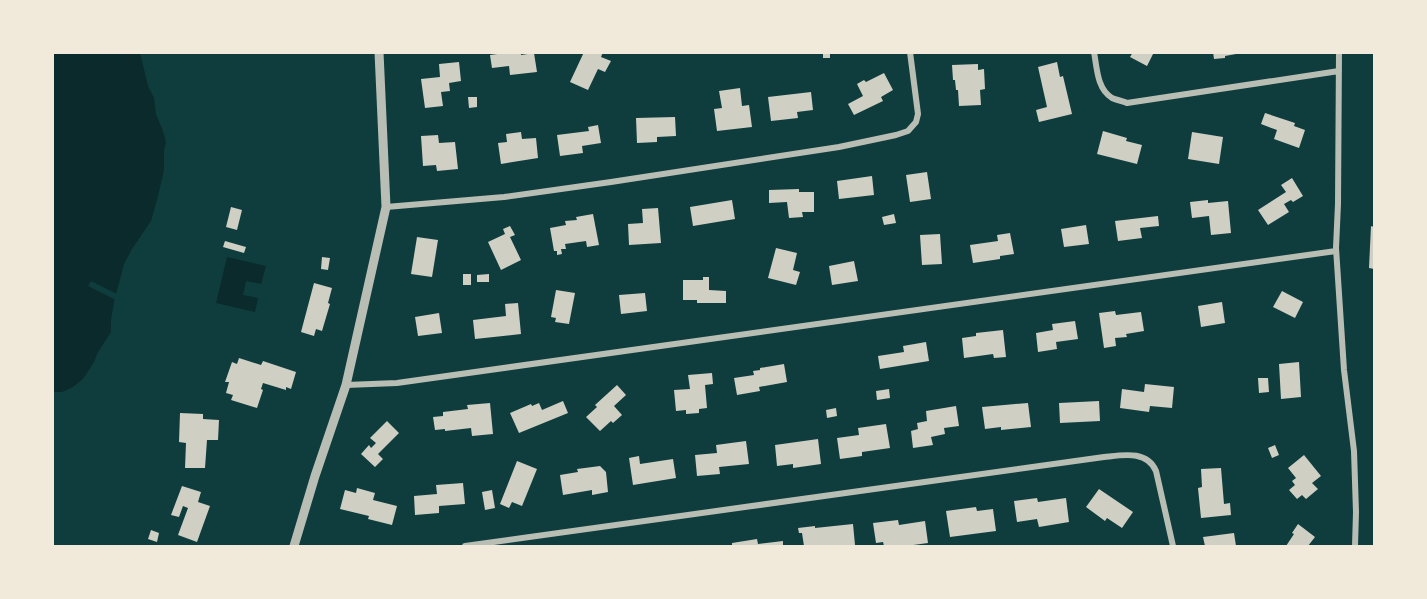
<svg xmlns="http://www.w3.org/2000/svg" width="1427" height="599" font-family="'PT Sans',sans-serif">
<style>
.water{fill:#0a2a2b}
.pier{fill:#0f3d3e}
.building{fill:#cfcfc3}
.lines{fill:none;stroke-linecap:round;stroke-linejoin:round}
.minor{stroke:#b8beb3;stroke-width:6}
.tertiary{stroke:#b8beb3;stroke-width:9}
</style>
<rect width="100%" height="100%" fill="#0f3d3e"/>
<!-- water -->
<path class="water" d="M53 53H140L148 86 154 98 156 114 163 131 166 142 164 151V170L158 196 151 221 132 249 124 264 114 302 111 320V332L98 352 94 362 83 379 73 387 62 392H53Z
M227 257 266 266 261 284 246 281 243 295 258 298 255 312 216 303Z"/>
<!-- pier -->
<path class="pier" d="M91 281 119 295 118 301 88 286Z"/>
<!-- building -->
<path class="building" d="M512 52H521V55L534 53 537 72 510 75 509 66 492 68 490 55Z
M584 52H603L601 57 611 61 605 72 598 69 588 90 570 82Z
M823 52H830V58H823Z
M1133 52H1154L1147 66 1130 57Z
M1213 52H1236V54L1225 56V58L1214 59Z
M459 62 461 81 449 83 450 91 441 92 443 106 425 108 421 79 440 77 439 64Z
M1057 62 1060 77 1063 76 1072 114 1039 122 1036 110 1047 107 1038 67Z
M978 64V70L984 69 985 89 980 90 981 105 959 106 958 90H956L955 80H953L952 65Z
M884 73 893 90 881 97 883 101 854 115 848 104 863 96 857 84 864 80 866 82Z
M740 88 742 106 749 105 752 127 717 131 714 109 722 108 719 91Z
M811 92 813 110 797 112 798 118 771 121 768 97Z
M468 97H477V107L469 108Z
M1265 113 1295 123 1294 126 1305 130 1299 148 1274 139 1277 130 1261 124Z
M675 117 676 136 657 137V142L637 143 636 118Z
M598 125 601 143 582 146 583 153 560 156 557 135 589 131 588 127Z
M1103 131 1127 138 1126 141 1142 145 1137 164 1097 154Z
M521 132 522 139 536 138 538 158 501 164 498 143 507 142 506 134Z
M1192 132 1223 137 1219 164 1188 159Z
M438 135 439 143 455 142 458 169 437 171 436 165 423 166 421 136Z
M927 172 931 199 910 202 906 175Z
M872 176 874 195 839 199 837 181Z
M1292 178 1303 196 1293 202 1291 200 1284 204 1289 212 1268 225 1258 210 1286 192 1281 185Z
M799 189V192H814V212H802L803 217 789 218 787 202 769 203V190Z
M732 200 735 219 693 226 690 207Z
M1208 200V203L1228 201 1231 233 1211 235 1209 216 1192 218 1190 202Z
M231 207 242 210 237 230 226 227Z
M658 208 661 243 629 245 628 224 643 223 642 209Z
M593 214 599 245 587 247 586 241 565 244 566 249H561L562 254 557 255V251H554L550 228 566 225 565 221 577 220 576 217Z
M894 214 896 223 884 225 882 217Z
M1158 216 1159 226 1140 228 1142 238 1118 241 1115 221Z
M1086 225 1089 244 1064 247 1061 229Z
M510 226 515 235 510 237 521 260 501 270 488 242 505 234 503 229Z
M1371 226 1374 227V269L1369 268Z
M1010 233 1014 254 1000 256V259L973 263 970 245 998 241 997 235Z
M940 234 942 264 922 265 920 235Z
M417 237 438 240 432 277 411 274Z
M225 241 246 247 244 253 223 247Z
M776 248 797 253 793 270 800 272 796 285 768 278Z
M322 257 330 258 328 270 321 269Z
M854 261 858 281 832 285 829 266Z
M463 274H471V285H463Z
M489 274V282H477V275Z
M703 277H709V290L726 291V303H697V300H683V280H703Z
M314 283 332 288 328 303 330 304 322 331 316 329 314 336 301 332Z
M556 290 575 293 569 324 555 322 556 318 551 317Z
M1282 291 1303 302 1295 318 1273 307Z
M645 293 647 311 621 314 619 295Z
M1222 302 1225 323 1201 327 1198 306Z
M518 303 521 334 475 339 473 320 506 316 505 304Z
M1115 311 1116 315 1141 312 1144 331 1126 334 1127 337 1115 338 1116 346 1104 348 1099 313Z
M439 313 442 333 418 336 415 317Z
M1075 321 1078 339 1056 342 1057 349 1038 352 1036 333 1053 330 1052 324Z
M1003 330 1006 357 994 358 993 354 964 358 962 338 976 336V333Z
M926 342 929 361 880 369 878 356 904 352 903 346Z
M239 358 261 365 263 361 296 372 291 389 286 387V390L263 383 261 389 263 390 257 408 231 400 233 395 226 393 229 382H225L232 362 237 364Z
M1299 362 1301 397 1281 399 1279 364Z
M784 364 787 382 759 387 760 391 737 395 734 378 754 375 753 371 760 370V368Z
M712 373 713 384 705 385 707 408 699 409V413L686 414V410L676 411 674 390 690 389 688 375Z
M1258 378H1268L1269 392 1259 393Z
M1145 384 1174 387 1172 408 1150 406 1149 412 1120 408 1122 389 1144 392Z
M617 385 626 395 614 406 622 415 613 423 611 421 600 431 586 417 597 407 595 405Z
M889 389 890 398 877 400 876 391Z
M563 401 568 413 519 433 510 413 531 404 532 406 539 403 542 410Z
M1099 401 1100 421 1060 423 1059 403Z
M490 403 493 434 472 436 471 428 445 431V429L435 430 433 417 443 416V412L468 409 467 405Z
M1028 403 1031 427 1001 430V427L985 429 982 407Z
M956 406 959 426 944 428 945 434 931 437 933 445 913 448 911 431 918 429 917 423 927 421 926 411Z
M836 408 837 416 827 418 826 410Z
M180 413 203 414V419L219 420 218 440H207L205 468H185L186 443 179 442Z
M387 421 399 433 378 454 383 459 375 467 361 454 369 445 371 448 376 443 370 438Z
M886 424 890 448 862 452V456L840 459 837 438 859 435 858 428Z
M818 439 821 464 793 468V464L777 466 775 445Z
M746 441 749 464 719 467 720 474 697 476 695 455 717 453 716 445Z
M1275 445 1279 455 1272 458 1268 448Z
M1304 455 1321 476 1312 483 1318 489 1306 499 1302 495 1297 499 1289 490 1295 485 1292 481 1296 478 1288 468Z
M639 456 640 464 673 459 676 478 633 485 629 458Z
M517 461 537 469 522 506 512 502 509 508 500 504Z
M600 466 606 472 608 492 592 495V490L563 495 560 475 578 472 577 469Z
M1221 468 1224 504 1230 503 1231 515 1201 518 1198 488 1202 487 1201 469Z
M463 483 465 504 439 506V513L415 515 414 496 437 494 436 485Z
M182 486 201 492 198 502 210 506 197 542 178 535 188 508 183 506 179 517 171 515Z
M357 488 375 493 373 500 397 506 392 525 368 519 369 516 340 509 345 490 356 493Z
M1099 489 1133 512 1122 528 1107 518 1105 521 1086 507Z
M492 490 495 508 485 510 482 492Z
M1037 498 1038 502 1066 498 1069 522 1039 527 1037 519 1017 522 1014 501Z
M976 507 977 511 993 509 996 531 950 537 946 511Z
M898 520 899 525 925 521 928 543 906 546H884L883 542 876 543 873 523Z
M853 524 855 545 845 546H804L802 533H799L798 528 815 526V528Z
M1298 524 1315 537 1308 546H1286L1294 534 1292 533Z
M151 530 159 533 157 542 148 539Z
M1234 533 1236 546H1205L1203 537Z
M757 539 758 544 783 541V546H732V543Z"/>
<g class="lines">
<!-- minor -->
<path class="minor" d="M1094 52C1097 68 1097 89 1112 98 1116 100 1123 101 1127 103L1339 71
M1339 52 1338 204 1336 248 1344 370 1354 451 1356 512 1355 546
M386 207 504 197 611 182 839 147 896 135 908 131 916 122 918 114 910 52
M346 385 397 383 1336 251
M465 546 1104 457C1123 455 1147 450 1156 471L1173 546"/>
<!-- tertiary -->
<path class="tertiary" d="M294 546 315 476 346 385 386 207 379 52"/>
</g>
<!-- border -->
<rect width="1427" height="599" fill="none" stroke="#f1e9da" stroke-width="108"/>
</svg>
